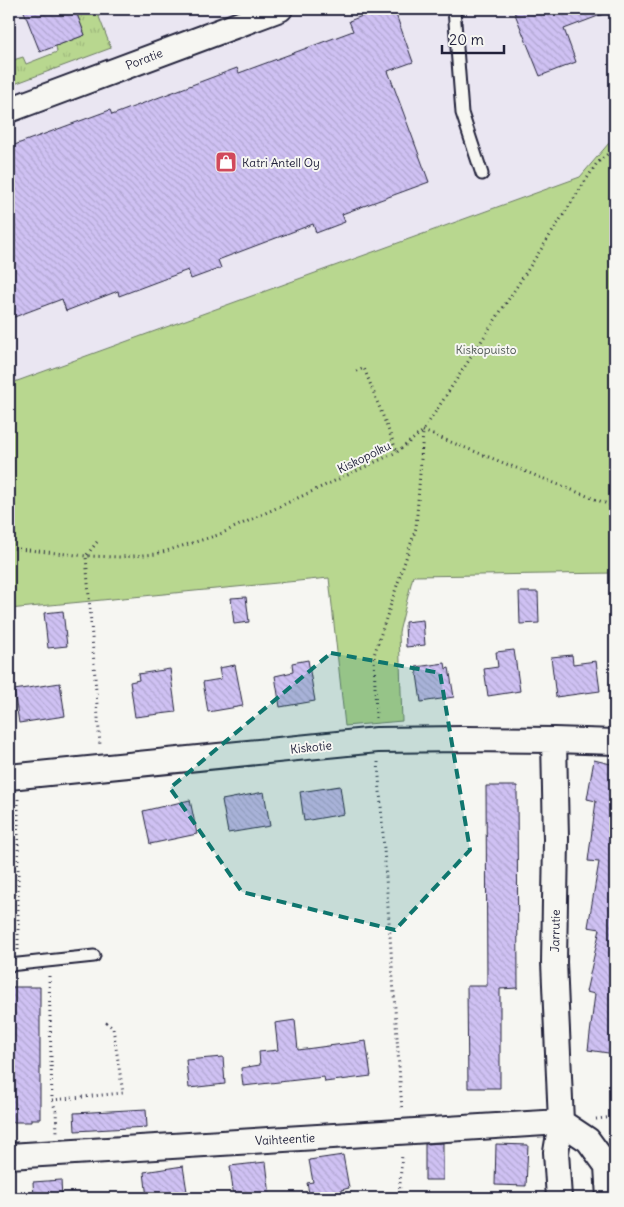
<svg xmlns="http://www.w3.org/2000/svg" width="624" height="1207" font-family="Delius,sans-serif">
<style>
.built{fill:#eae6f2}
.grass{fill:url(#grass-tufts);stroke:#6d7c65}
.park{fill:#b8d78f;stroke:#6d7c65}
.building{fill:url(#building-back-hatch);stroke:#22223b}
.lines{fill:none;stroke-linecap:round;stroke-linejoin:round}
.lane-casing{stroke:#22223b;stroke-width:15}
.street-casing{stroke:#22223b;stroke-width:28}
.path{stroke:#22223b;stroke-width:3;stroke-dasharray:1 4;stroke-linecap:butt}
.lane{stroke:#f6f6f2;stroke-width:11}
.street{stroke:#f6f6f2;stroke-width:24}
.marked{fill:#0f766e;fill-opacity:0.2;stroke:#0f766e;stroke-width:4;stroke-dasharray:10 6;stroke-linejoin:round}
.labels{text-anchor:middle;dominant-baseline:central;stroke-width:4;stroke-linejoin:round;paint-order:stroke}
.street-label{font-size:12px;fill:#22223b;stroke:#f6f6f2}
.poi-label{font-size:12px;fill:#22223b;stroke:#f6f6f2;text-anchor:start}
.park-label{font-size:12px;fill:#4f5854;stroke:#f6f6f2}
</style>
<defs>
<pattern id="grass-tufts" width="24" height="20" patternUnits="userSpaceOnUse" patternTransform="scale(1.25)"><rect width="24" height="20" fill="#b8d78f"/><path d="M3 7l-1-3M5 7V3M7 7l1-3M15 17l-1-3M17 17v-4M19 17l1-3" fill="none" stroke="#9eb87c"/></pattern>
<pattern id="building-back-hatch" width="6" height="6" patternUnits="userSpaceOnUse" patternTransform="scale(1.25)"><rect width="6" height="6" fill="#cfc1f3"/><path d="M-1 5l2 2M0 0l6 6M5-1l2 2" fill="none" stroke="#b1a6d1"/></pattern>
</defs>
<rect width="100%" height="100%" fill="#f6f6f2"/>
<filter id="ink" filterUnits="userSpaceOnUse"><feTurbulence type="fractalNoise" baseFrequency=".02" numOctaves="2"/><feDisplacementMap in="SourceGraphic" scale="10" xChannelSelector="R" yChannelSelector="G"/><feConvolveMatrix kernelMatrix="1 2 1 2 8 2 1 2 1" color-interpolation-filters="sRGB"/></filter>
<g filter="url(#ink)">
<!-- built -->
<path class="built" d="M9 9H356L357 12 366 9H615V136L580 177 9 384Z"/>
<!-- grass -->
<path class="grass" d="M75 9H96L111 48 9 86V58L10 61 23 57 26 64 57 52 56 46 85 35Z"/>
<!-- park -->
<path class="park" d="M615 136V573L413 576 399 632 402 721 345 726 329 578 9 609V384L580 177Z"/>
<!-- building -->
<path class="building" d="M23 9H75L85 35 40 52Z
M381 9H394L413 62 388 71 429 182 342 214 345 222 316 233 313 224 218 260 221 268 191 279 188 270 119 296 118 291 66 311 62 299 9 319V147L110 110 112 115 237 68 239 73 353 31 349 21Z
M513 9H613L614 10 564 29 576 62 540 76Z
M519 592H538L539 623 520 624Z
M246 597 249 622 234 624 231 598Z
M63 611 67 646 48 648 44 613Z
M423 620 425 645 406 647 405 622Z
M514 650 520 691 488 696 484 669 498 667 496 652Z
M572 655 573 664 596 661 600 691 556 697 551 657Z
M308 660 315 701 280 707 275 676 293 672 292 663Z
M445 663 446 669 449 668 454 697 421 702 416 667Z
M235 665 243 706 208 712 203 682 221 679 219 668Z
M170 669 176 712 135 717 130 682 139 680 138 674Z
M60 683 65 716 19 723 14 690Z
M594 760 615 765V1054L588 1050 595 994 586 992 600 929 588 927 599 862 588 861 596 801 587 799Z
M340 786 344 814 304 821 300 792Z
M486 786H517L518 988 500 989V1088H468L467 986H487Z
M264 792 270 826 228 833 222 800Z
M190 800 197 834 150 844 143 811Z
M9 987H40V1119H31V1122H9Z
M295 1020 298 1050 366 1041 371 1076 325 1082 324 1077 243 1086 241 1068 260 1065 259 1052 278 1050 275 1023Z
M223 1057 225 1084 189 1088 186 1060Z
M146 1109 147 1127 75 1131 74 1113Z
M443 1143V1180H425V1144Z
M496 1144 528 1145 526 1186 495 1185Z
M343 1155 349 1188 341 1190 343 1198H310L307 1183 313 1182 309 1160Z
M266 1162 270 1196 234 1198 230 1166Z
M183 1166 188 1198H147L144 1172Z
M61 1180 62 1198H34L33 1182Z"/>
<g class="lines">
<!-- lane casing -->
<g class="lane-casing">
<path id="lane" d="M454 9 462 113 482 174
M9 965 94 956"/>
</g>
<!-- street casing -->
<g class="street-casing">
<path id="street" d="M9 110 280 9
M554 740 556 839 554 962 561 1122 556 1152 559 1198
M9 777 377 740 463 739 554 740 615 742
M561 1122 588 1140 607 1166 609 1198
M9 1156 561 1122"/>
</g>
<!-- path -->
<path class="path" d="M356 371 364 368 397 452
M423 431 615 507
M97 542 86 556 100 745
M9 548 86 556 122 557 156 554 218 535 397 452 423 431 597 163 615 148
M376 718 374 655 416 528 423 432
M378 762 402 1110
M18 950V798
M49 976 52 1100 56 1111 57 1132
M52 1100 123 1093 113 1028 106 1022
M596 1119 615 1117
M399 1198 402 1154"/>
<!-- lane -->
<use href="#lane" class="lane"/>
<!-- street -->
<use href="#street" class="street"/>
</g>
</g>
<!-- marked area -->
<path class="marked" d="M331 653 440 673 470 850 395 930 242 892 170 788Z"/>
<!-- icons -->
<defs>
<g id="shop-square" transform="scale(1.125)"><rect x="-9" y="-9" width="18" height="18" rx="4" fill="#d1495b" stroke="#f6f6f2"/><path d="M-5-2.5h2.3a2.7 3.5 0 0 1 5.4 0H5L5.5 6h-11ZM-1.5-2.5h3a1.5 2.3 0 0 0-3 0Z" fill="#fff"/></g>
</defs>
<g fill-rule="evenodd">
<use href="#shop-square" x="226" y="162"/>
</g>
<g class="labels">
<!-- street labels -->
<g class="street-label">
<text transform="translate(144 59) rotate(-21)">Poratie</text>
<text transform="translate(364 457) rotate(-26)">Kiskopolku</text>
<text transform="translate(311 747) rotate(-6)">Kiskotie</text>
<text transform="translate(555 931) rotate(-89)">Jarrutie</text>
<text transform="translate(285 1139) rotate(-3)">Vaihteentie</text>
</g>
<!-- poi labels -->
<g class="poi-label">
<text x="242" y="162">Katri Antell Oy</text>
</g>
<!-- park labels -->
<g class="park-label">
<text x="486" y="349">Kiskopuisto</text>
</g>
</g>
<!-- margin -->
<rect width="624" height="1207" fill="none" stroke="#f6f6f2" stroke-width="30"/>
<rect x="15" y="15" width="594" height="1177" fill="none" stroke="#22223b" stroke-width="2" filter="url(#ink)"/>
<!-- scale -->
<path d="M442 45v8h62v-8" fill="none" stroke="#22223b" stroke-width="2.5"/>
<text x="449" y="45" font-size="15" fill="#22223b" stroke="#f6f6f2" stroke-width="4" paint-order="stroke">20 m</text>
</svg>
